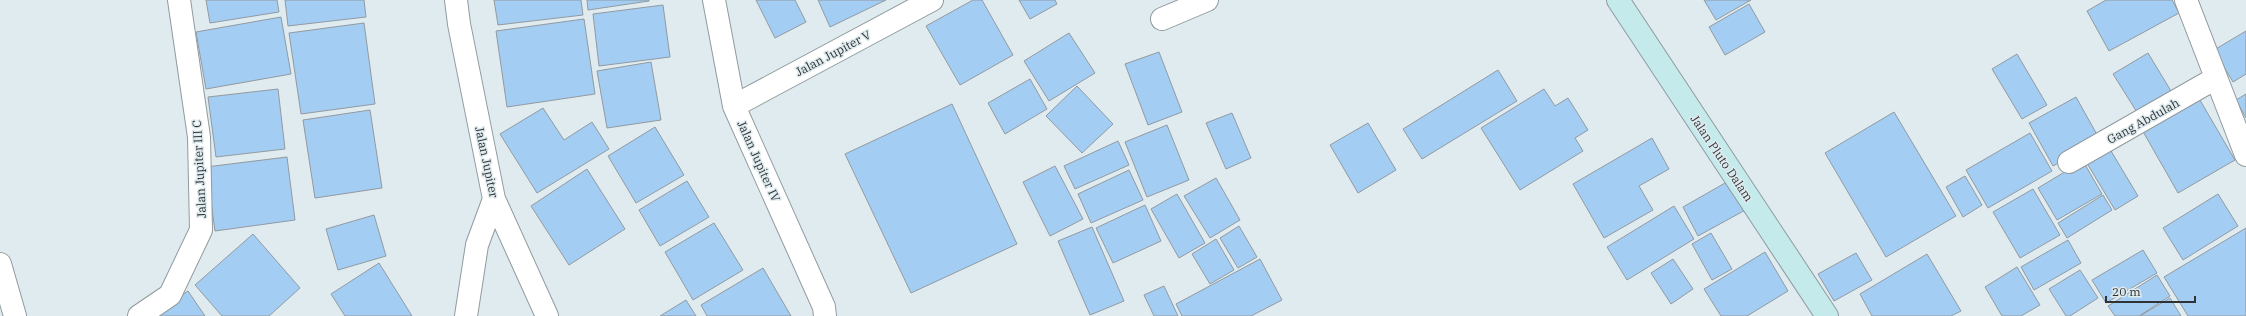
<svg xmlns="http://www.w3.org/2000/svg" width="2246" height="316" font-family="'IBM Plex Serif',serif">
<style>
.building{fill:#a3cdf3;stroke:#929aa1}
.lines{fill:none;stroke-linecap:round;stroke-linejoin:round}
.street-casing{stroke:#909b9f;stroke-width:24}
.secondary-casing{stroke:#909b9f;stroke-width:24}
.street{stroke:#fff;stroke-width:22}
.secondary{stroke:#c5eaeb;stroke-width:22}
.labels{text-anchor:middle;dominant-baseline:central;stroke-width:3;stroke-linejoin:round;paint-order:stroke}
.street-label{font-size:12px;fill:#2f3335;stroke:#dfebef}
</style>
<rect width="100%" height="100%" fill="#dfebef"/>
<!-- building -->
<path class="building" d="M206 0H277L279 12 210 23Z
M285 0H364L366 17 288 26Z
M494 0H581L583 15 498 25Z
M587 0H649V1L588 10Z
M756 0H795L806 22 775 38Z
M818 0H886L830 27Z
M973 0H982L1013 55 960 85 926 26Z
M1019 0H1055L1057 4 1030 19Z
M1704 0H1751L1716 20Z
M2106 0H2172L2179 13 2109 51 2087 11Z
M1749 4 1765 32 1725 55 1709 27Z
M663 5 670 57 599 66 593 14Z
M281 17 291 74 206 89 196 32Z
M584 19 595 94 507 107 496 31Z
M364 23 375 104 301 114 289 33Z
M2246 31V74L2233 82 2214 50Z
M1069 33 1095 73 1049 101 1024 61Z
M1159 52 1182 112 1148 125 1125 64Z
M2148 53 2174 96 2140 117 2113 74Z
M2017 54 2047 105 2022 119 1992 69Z
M651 62 661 120 607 128 597 71Z
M1498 70 1517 101 1422 159 1403 129Z
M1030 79 1047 109 1005 134 988 103Z
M1077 86 1113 124 1082 153 1046 116Z
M278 89 285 149 216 157 208 97Z
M1544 89 1555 106 1568 98 1588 130 1575 138 1583 151 1520 190 1481 128Z
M2246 94V118L2236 100Z
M2197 95 2235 160 2178 193 2141 128Z
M2076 97 2100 140 2053 166 2029 123Z
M952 104 1017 244 911 293 845 154Z
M543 108 564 140 592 122 609 149 537 193 500 134Z
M370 110 382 188 315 198 303 120Z
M1894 112 1956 216 1886 257 1825 153Z
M1232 113 1251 158 1226 169 1206 123Z
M1368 123 1396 170 1358 193 1330 145Z
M1167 125 1189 180 1147 197 1125 142Z
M655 127 684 175 636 203 608 156Z
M2030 133 2052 171 1988 208 1966 170Z
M1652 138 1669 169 1639 186 1653 210 1604 238 1573 184Z
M1118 141 1129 165 1075 189 1064 166Z
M2108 146 2138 196 2115 210 2085 160Z
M287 157 295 220 215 231 206 167Z
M2083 161 2102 194 2057 220 2038 188Z
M1055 166 1083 219 1050 236 1023 182Z
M587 169 625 229 569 265 531 206Z
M1129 170 1143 200 1091 223 1078 194Z
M1965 176 1982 205 1963 217 1946 187Z
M1216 178 1240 220 1210 238 1184 196Z
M1732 179 1749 208 1698 236 1683 207Z
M687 181 709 217 660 246 639 210Z
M2033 189 2060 235 2020 258 1993 212Z
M1177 194 1205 243 1179 258 1151 209Z
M2218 194 2238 226 2183 260 2163 228Z
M2103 195 2112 210 2067 238 2058 223Z
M1145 205 1161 241 1113 263 1096 228Z
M1674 206 1694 239 1627 280 1607 247Z
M374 215 386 256 338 270 326 229Z
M714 223 743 270 693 300 665 252Z
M1239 226 1257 257 1238 268 1220 238Z
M1092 227 1124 301 1090 315 1058 241Z
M2246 228V316H2188L2164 277Z
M1711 233 1732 269 1712 280 1692 244Z
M253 234 300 288 269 316H222L195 285Z
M1216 239 1234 270 1210 284 1192 254Z
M2068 240 2081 263 2034 290 2021 267Z
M2143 250 2157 273 2106 303 2092 280Z
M1765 252 1788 291 1747 316H1721L1704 289Z
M1856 253 1872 280 1834 301 1818 274Z
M1927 254 1961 311 1951 316H1872L1860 294Z
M1260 259 1282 300 1251 316H1182L1176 304Z
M1673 259 1693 289 1671 304 1651 273Z
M379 263 412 316H345L331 294Z
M2017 267 2040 305 2021 316H2002L1985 287Z
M763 268 791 316H707L701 305Z
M2080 270 2098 298 2070 316H2066L2049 289Z
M2157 275 2170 296 2139 316H2115L2108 306Z
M1164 286 1178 316H1154L1144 295Z
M188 291 205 316H152Z
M2170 298 2181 316H2140Z
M686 300 696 316H660Z"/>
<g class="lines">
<!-- street casing -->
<g class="street-casing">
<path id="street" d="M456 0 459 24 494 199 547 316
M714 0 734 106 824 307 825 316
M2186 0 2246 155
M1162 19 1207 0
M734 106 932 0
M2069 162 2216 78
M0 264 15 316
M139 316 170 295 201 230 199 137 179 0
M466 316 477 245 494 199"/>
</g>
<!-- secondary casing -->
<g class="secondary-casing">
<path id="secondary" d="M1618 0 1827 316"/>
</g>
<!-- street -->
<use href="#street" class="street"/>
<!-- secondary -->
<use href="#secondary" class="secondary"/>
</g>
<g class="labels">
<!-- street labels -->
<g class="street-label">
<text transform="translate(833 53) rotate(-28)">Jalan Jupiter V</text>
<text transform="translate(2143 121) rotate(-29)">Gang Abdulah</text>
<text transform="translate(1722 158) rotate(56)">Jalan Pluto Dalam</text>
<text transform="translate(759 161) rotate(66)">Jalan Jupiter IV</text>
<text transform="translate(487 162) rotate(78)">Jalan Jupiter</text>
<text transform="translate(199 169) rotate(-93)">Jalan Jupiter III C</text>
</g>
</g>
<!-- scale -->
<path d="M2106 296v6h89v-6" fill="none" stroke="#2f3335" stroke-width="2"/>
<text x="2112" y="296" font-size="12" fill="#2f3335" stroke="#dfebef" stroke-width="3" paint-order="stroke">20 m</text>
</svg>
